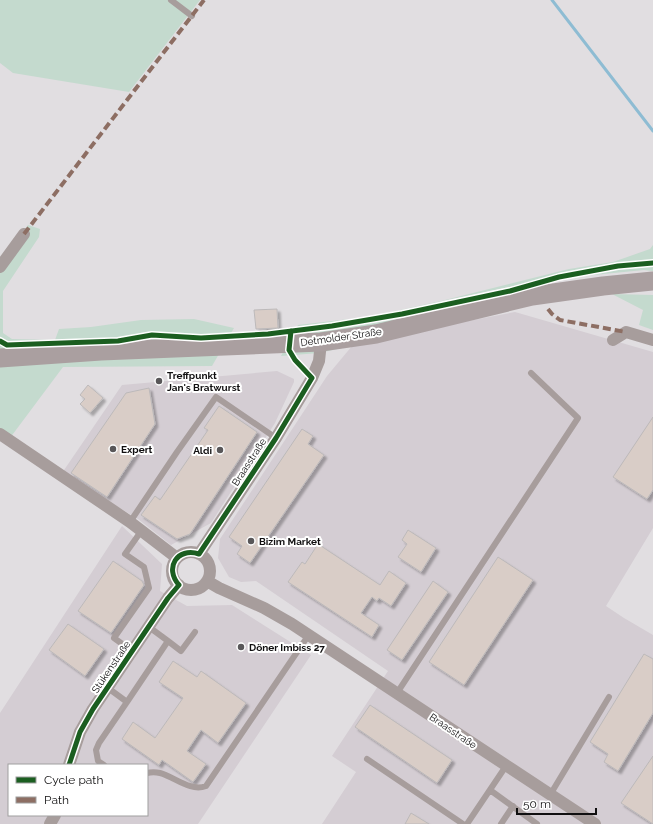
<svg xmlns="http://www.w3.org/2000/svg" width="653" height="824" font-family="Raleway,sans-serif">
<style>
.built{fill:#d4cdd3;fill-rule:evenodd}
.green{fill:#c4dace}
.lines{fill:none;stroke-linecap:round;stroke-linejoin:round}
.stream{stroke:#8ebcd3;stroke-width:3}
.building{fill:#d9cdc7;stroke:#bcb9ba;filter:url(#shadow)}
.lane{stroke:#a79d9c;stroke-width:6}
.street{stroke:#a79d9c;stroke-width:12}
.primary{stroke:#aa9fa0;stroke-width:19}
.quiet{stroke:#8d6e63;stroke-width:4;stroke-dasharray:8 4;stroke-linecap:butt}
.cycleway-casing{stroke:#fff;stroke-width:8}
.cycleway{stroke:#1b5e20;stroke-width:5}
.poi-dot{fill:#595759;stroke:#fff;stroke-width:1.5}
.labels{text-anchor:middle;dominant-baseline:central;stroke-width:4;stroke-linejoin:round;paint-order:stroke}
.street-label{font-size:10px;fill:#100f10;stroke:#fff}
.poi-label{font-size:10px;font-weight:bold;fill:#100f10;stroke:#fff;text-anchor:start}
</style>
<defs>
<filter id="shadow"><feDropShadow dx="3" dy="3" stdDeviation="1" flood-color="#0004"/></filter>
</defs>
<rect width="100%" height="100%" fill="#e1dee1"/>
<!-- built -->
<path class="built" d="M515 312 653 352V528L606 606 624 618 653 635V824H322L356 772 332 756 388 671 256 581 241 582 229 577 218 558 220 539 327 376 352 346 447 325Z
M277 371 294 379V382L275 423 211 523 171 545 138 519 62 473 122 385Z
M122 526 162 564 160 591 187 606 232 605 311 655 198 824H0V713ZM9 765H147V815H9Z"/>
<!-- green -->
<path class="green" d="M0 0H200L129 92 13 73 0 63Z
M28 225 40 229 39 237 3 291V333L12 339 55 340 59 329 91 327 141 320 194 319 234 328 212 366 63 367 10 438 0 431V263Z
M653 245V271L644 270 543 280 442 301 447 325 319 353 281 356 298 325 367 317 396 311 441 301 569 269 613 262 650 249Z
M612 294 653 295V330L639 325 643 310Z"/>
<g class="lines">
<!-- stream -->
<path class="stream" d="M552 0 653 131"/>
</g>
<!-- building -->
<path class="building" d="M277 309 278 328 256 329 254 310Z
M88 385 103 398 90 413 80 404 85 399 80 395Z
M149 388 155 424 107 497 71 473 126 393Z
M219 406 257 432 190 534 177 539 141 515 155 496 160 500 208 430 204 428Z
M653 417V490L647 499 613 477Z
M302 429 313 436 308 444 324 455 250 563 237 554 242 546 229 537Z
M408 530 436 548 421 572 398 557 407 544 402 540Z
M318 544 380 585 389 571 406 583 391 606 379 598 377 601 372 597 361 613 379 625 372 637 288 582 302 562 305 564Z
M498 557 533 580 464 685 429 662Z
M113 561 142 581 144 585 111 633 78 611Z
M433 581 448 592 402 660 387 650Z
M68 624 104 649 85 676 49 650Z
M644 654 653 659V713L618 771 604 762 608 754 590 742Z
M173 661 197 677 201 671 246 703 218 743 201 730 187 751 206 764 193 782 162 760 159 765 122 739 133 722 155 738 183 698 159 682Z
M370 705 452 760 437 783 355 727Z
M653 756V824L621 803Z
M411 813 429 824H405Z"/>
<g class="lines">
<!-- lane -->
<path class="lane" d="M171 0 192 16
M130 522 177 452 216 397 276 438
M149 627 168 641
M132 651 114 638 149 588 144 567 125 554 142 530
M397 693 578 418 531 373
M127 702 168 641 181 651 195 632
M367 759 463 824
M104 765 98 761 96 750 99 743 127 702 108 688
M147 773C151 772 156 772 160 773 175 777 190 792 206 786L308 636
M490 790 537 824
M550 795 609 697
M467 824 506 766
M501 824 513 806"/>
<!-- street -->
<path class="street" d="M0 267 24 234
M613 340 626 332 653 340
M0 434 130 522 177 558
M172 571a19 19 0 1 1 38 0a19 19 0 1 1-38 0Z
M199 554 276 438 312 378 319 361 321 342
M207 581 219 588 264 608 292 624 595 824
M69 765 80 732 93 709 168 598 179 585
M50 824 55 815"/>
<!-- primary -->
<path class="primary" d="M0 358 101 351 321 342 376 334 532 296 603 286 653 281"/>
<!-- quiet -->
<path class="quiet" d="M24 234 204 0
M548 309 552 314 560 320 626 332"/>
<!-- cycleway casing -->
<g class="cycleway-casing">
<path id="cycleway" d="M0 341 7 345 118 341 152 335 201 338 268 334 332 326 402 314 510 291 559 277 618 266 653 263
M69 765 80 732 93 709 168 598 179 585C164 568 177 547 199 554L276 438 312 378 295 360 289 350 291 331"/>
</g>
<!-- cycleway -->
<use href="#cycleway" class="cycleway"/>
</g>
<!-- markers -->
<g class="poi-dot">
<circle cx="159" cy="381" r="4"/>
<circle cx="113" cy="449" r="4"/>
<circle cx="220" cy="450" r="4"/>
<circle cx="251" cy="541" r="4"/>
<circle cx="241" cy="647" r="4"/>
</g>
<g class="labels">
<!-- street labels -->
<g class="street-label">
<text transform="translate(341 337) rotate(-8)">Detmolder Straße</text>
<text transform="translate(249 462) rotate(-57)">Braasstraße</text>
<text transform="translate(111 667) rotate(-56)">Stükenstraße</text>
<text transform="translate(453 731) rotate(34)">Braasstraße</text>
</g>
<!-- poi labels -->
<g class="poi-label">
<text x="167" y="375">Treffpunkt<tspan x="167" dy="12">Jan's Bratwurst</tspan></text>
<text x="121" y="449">Expert</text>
<text x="212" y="450" text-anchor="end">Aldi</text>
<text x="259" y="541">Bizim Market</text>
<text x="249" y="647">Döner Imbiss 27</text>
</g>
</g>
<!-- legend -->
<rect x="8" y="764" width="140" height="52" fill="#ffffff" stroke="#9f9f9f"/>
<rect x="16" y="777" width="20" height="6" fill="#1b5e20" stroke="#9f9f9f"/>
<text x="44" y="784" font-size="12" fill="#100f10">Cycle path</text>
<rect x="16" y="797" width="20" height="6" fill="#8d6e63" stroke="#9f9f9f"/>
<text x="44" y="804" font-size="12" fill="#100f10">Path</text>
<!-- scale -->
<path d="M517 808v6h79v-6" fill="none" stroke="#100f10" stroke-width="2"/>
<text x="523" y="808" font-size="12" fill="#100f10" stroke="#ffffff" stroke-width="3" paint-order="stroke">50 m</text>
</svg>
